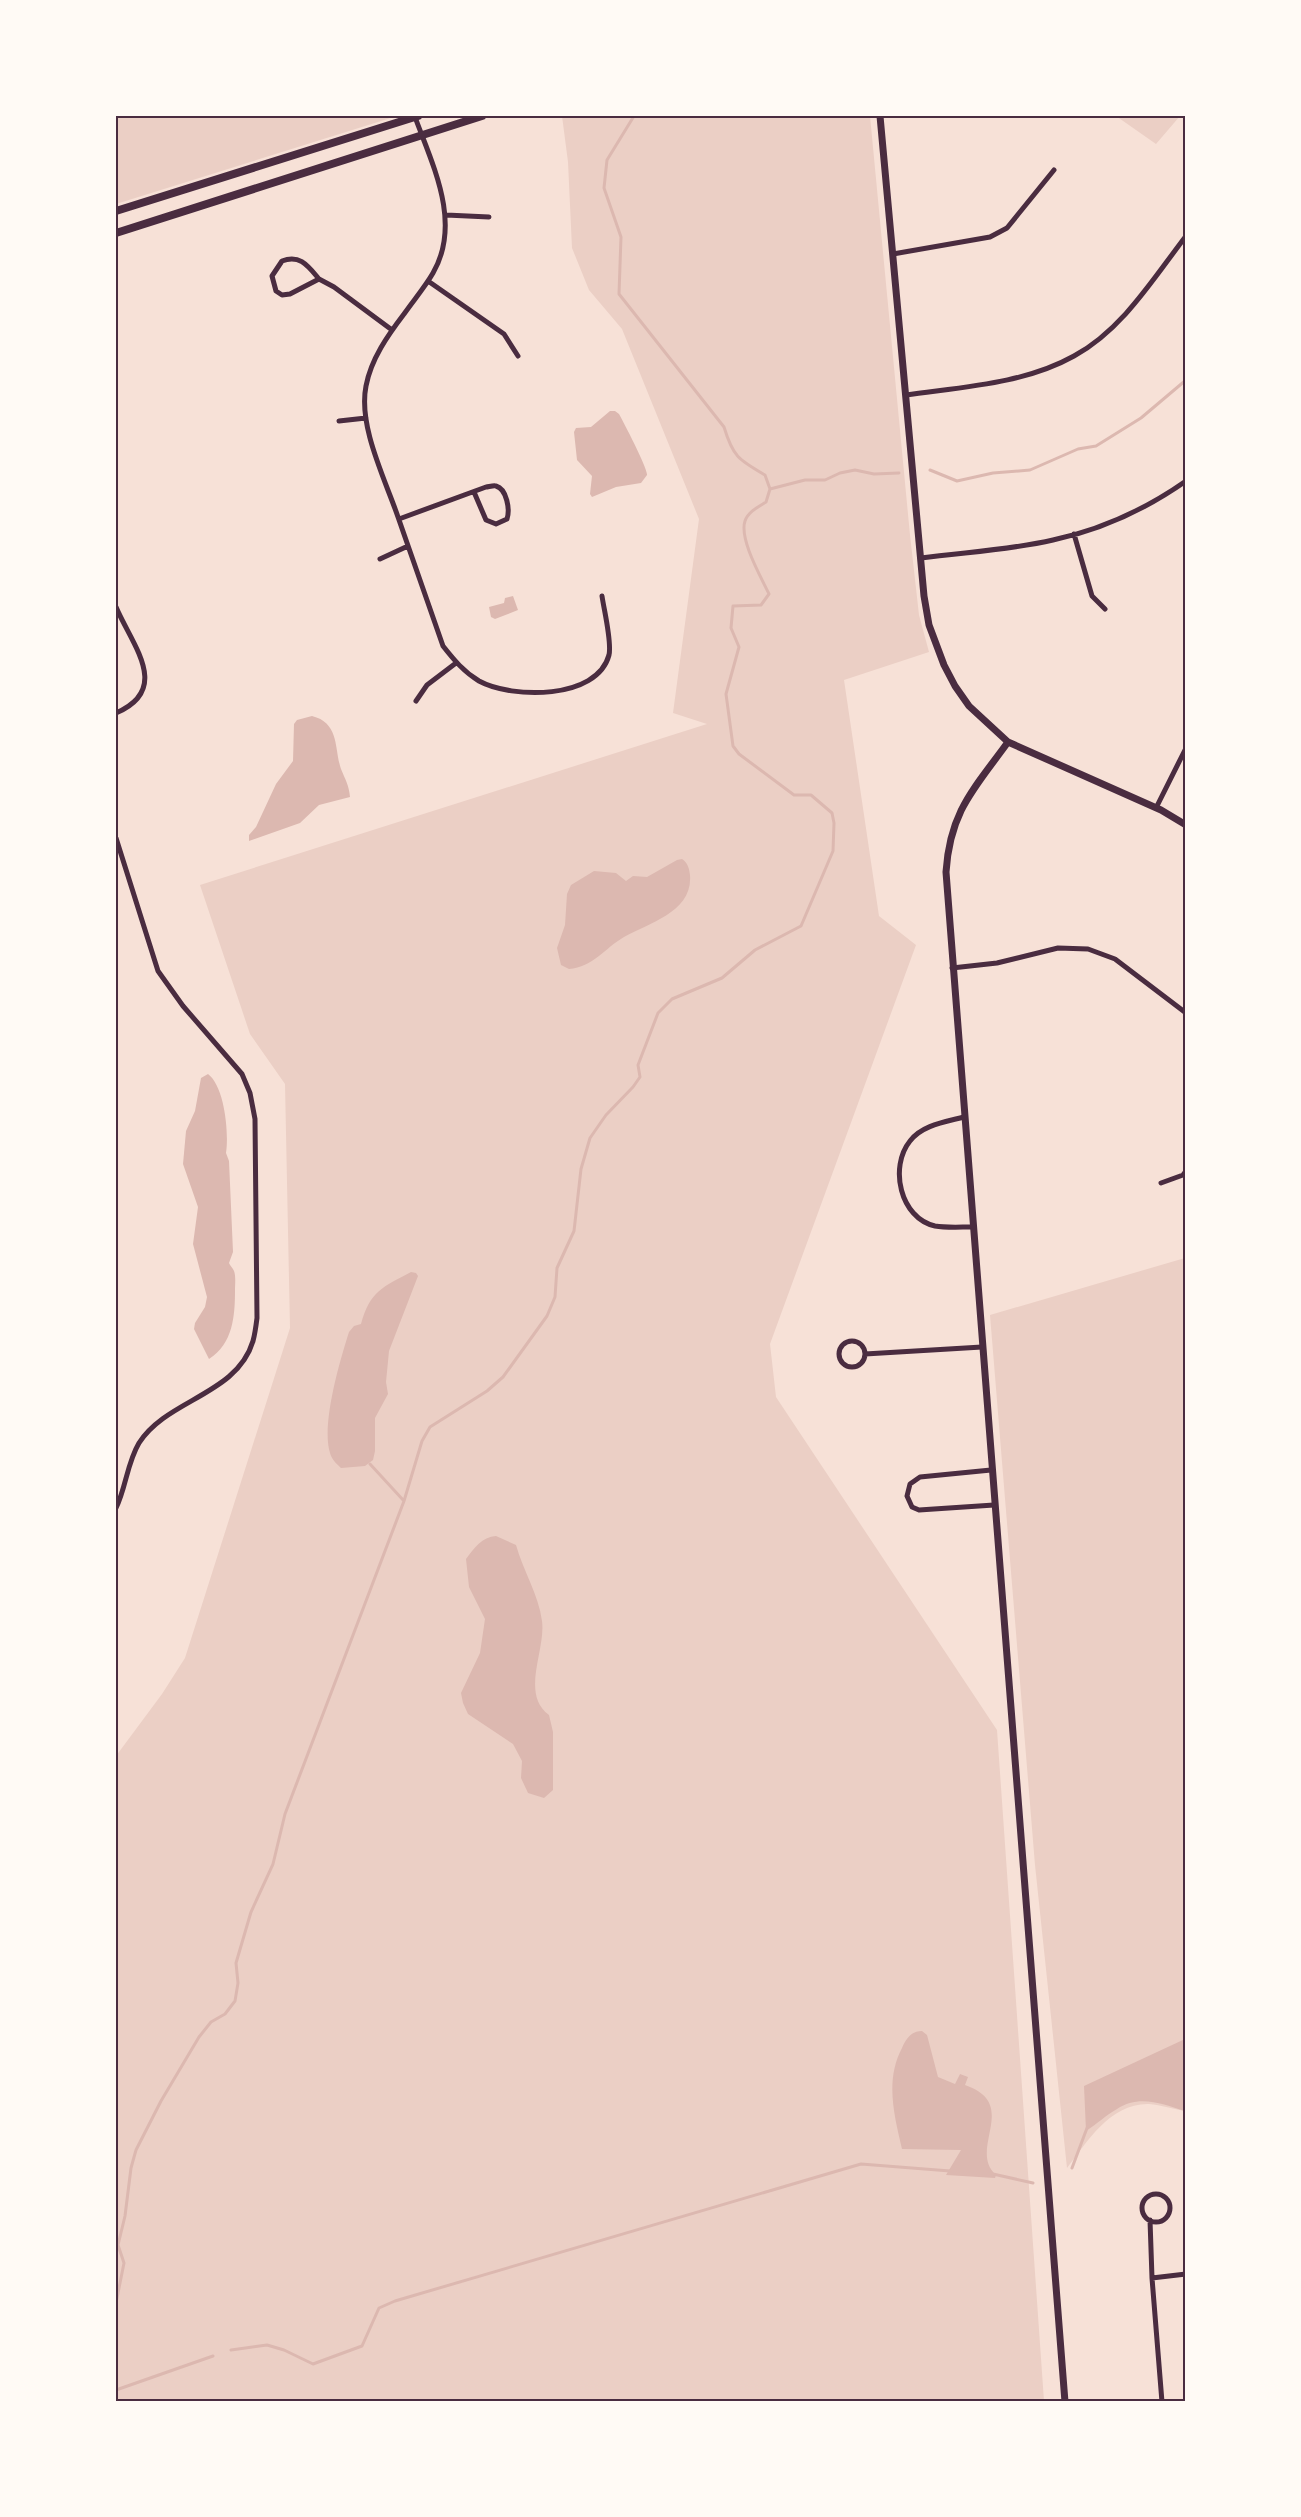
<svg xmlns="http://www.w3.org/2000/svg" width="1301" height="2517" font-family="'DM Sans',sans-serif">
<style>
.green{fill:#ebcfc5}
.water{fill:#dcb8b0}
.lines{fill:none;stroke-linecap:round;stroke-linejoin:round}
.stream{stroke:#dcb8b0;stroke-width:3}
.minor{stroke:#4a2c40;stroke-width:5}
.tertiary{stroke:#4a2c40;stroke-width:7}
.secondary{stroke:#4a2c40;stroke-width:8}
.neatline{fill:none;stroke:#4a2c40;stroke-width:2}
</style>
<rect width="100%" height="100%" fill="#f7e1d7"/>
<!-- green -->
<path class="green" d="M116 116H397L116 204Z
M562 116H870L910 535 919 615 929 652 844 680 879 916 916 945 770 1344 776 1397 997 1730 1044 2401H116V1756L162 1694 185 1658 290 1328 285 1084 250 1034 200 885 707 724 673 713 699 519 622 329 589 290 572 248 568 162Z
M1116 116H1180L1156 144Z
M1185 1258V2111C1174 2109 1161 2105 1149 2104 1110 2103 1087 2142 1067 2168L1035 1865 990 1315Z"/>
<!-- water -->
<path class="water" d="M610 411H615L619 414C624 423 648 469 647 475L641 483 616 487 592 497 590 494 592 476 577 460 574 432 576 428 591 427Z
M513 596 518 610 495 619 491 617 489 607 504 603 505 598Z
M312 716C340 723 334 749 341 769 345 779 349 785 350 797L319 805 300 823 249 841V835L256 827 276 784 293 761 294 724 297 720Z
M682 859C688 863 689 868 690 875 693 912 649 923 624 937 605 948 593 967 569 969L561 965 557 948 565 925 567 894 571 885 594 871 616 873 626 881 633 876 647 877 677 860Z
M208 1074C225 1087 229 1134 226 1153L229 1161 233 1252 229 1263C230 1266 233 1268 234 1271 236 1276 235 1285 235 1290 235 1316 233 1344 209 1359L194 1329 195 1323 205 1307 207 1297 193 1244 198 1207 183 1164 186 1131 195 1111 201 1078Z
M411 1272 416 1273 418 1276 389 1351 386 1382 388 1394 375 1418V1451L373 1460 365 1466 341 1468C336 1463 332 1460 330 1453 321 1425 340 1360 349 1332L354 1326 361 1324C370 1291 383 1287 411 1272Z
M496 1536 516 1545C523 1570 539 1596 542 1621 546 1650 520 1694 549 1715L553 1732V1790L544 1798 528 1793 521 1778 522 1761 513 1744 468 1714 463 1703 461 1693 480 1653 485 1619 469 1587 466 1559C474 1548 482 1537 496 1536Z
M922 2031 927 2035 938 2077 955 2084 960 2074 968 2077 965 2085C1021 2104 967 2149 996 2175L995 2178 946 2175 961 2150 902 2149C894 2115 885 2080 902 2048 906 2039 911 2031 922 2031Z
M1185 2039V2111C1163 2104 1139 2094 1117 2109 1106 2115 1097 2124 1086 2131L1084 2086Z"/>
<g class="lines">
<!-- stream -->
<path class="stream" d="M930 470 957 481 993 473 1030 470 1078 449 1096 446 1141 418 1186 380
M770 489 805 480H825L840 473 855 470 874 474 899 473
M370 1464 404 1501
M1072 2168 1087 2128
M993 2174 1033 2183
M116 2303 124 2263 118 2245 125 2216 131 2168 136 2150 161 2101 199 2037 211 2022 225 2014 235 2001 238 1983 236 1963 251 1912 273 1864 285 1814 404 1501 422 1441 430 1427 487 1391 503 1377 547 1316 555 1297 557 1268 574 1231 581 1169 590 1138 606 1115 633 1087 640 1077 638 1065 658 1013 672 999 722 978 755 950 801 926 833 851 834 823 832 813 811 795H794L739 754 733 746 726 694 739 647 731 628 733 606 761 605 769 594C761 577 739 539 745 521 748 512 758 507 766 502L770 489 765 475C739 460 733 457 724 427L619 294 621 237 604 188 607 160 634 116
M231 2350 267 2345 284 2350 313 2364 362 2346 379 2308 395 2301 861 2164 950 2171
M116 2390 213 2356"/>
<!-- minor -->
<path class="minor" d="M415 117C433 166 462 223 433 273 425 287 413 301 404 314 388 335 371 359 366 386 358 426 385 479 398 517 413 560 428 603 443 646 454 660 464 672 479 681 512 699 597 700 609 655 612 642 604 610 602 596
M446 215 489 217
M893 254 990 237 1007 228 1054 170
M319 279C308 266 300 254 282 261L272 276 276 291 282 295 290 294 319 279 334 287 392 330
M428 281 504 334 518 356
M906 395C962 387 1024 384 1074 356 1122 330 1153 279 1186 236
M339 421 366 418
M399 519 486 487C488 487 494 485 496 486 507 489 510 510 507 519L496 524 486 520 474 492
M1074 534 1092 596 1105 609
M921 558C965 552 1010 550 1053 540 1100 530 1146 509 1186 481
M380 559 408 546
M116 607C132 645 172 689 116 713
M416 701 427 685 456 663
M1156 808 1186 748
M116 838 158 971 183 1006 242 1074 250 1093 255 1119 257 1318C256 1326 255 1334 253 1341 237 1395 167 1399 139 1443 127 1463 126 1488 116 1508
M952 968 997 963 1058 948 1088 949 1115 959 1186 1013
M964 1117C945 1122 922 1125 910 1141 889 1167 900 1218 935 1226 946 1228 960 1227 972 1227
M1161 1183 1183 1175 1186 1171
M839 1354a13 13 0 1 1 26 0a13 13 0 1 1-26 0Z
M865 1354 982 1347
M991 1470 920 1477 910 1484 907 1496 912 1507 919 1510 994 1505
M1142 2208a14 14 0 1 1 28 0a14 14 0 1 1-28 0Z
M1150 2220 1152 2278 1162 2402
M1152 2278 1186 2274"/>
<!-- tertiary -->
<path class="tertiary" d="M880 116 924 596 929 625 944 665 955 686 969 706 1008 742 1161 810 1186 825
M1008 742C974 789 950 811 946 872L1065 2402"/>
<!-- secondary -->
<path class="secondary" d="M116 211 418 116
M116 233 482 116"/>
</g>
<!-- border -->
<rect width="1301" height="2517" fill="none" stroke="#fffaf5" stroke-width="234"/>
<rect x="117" y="117" width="1067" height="2283" class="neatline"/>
</svg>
